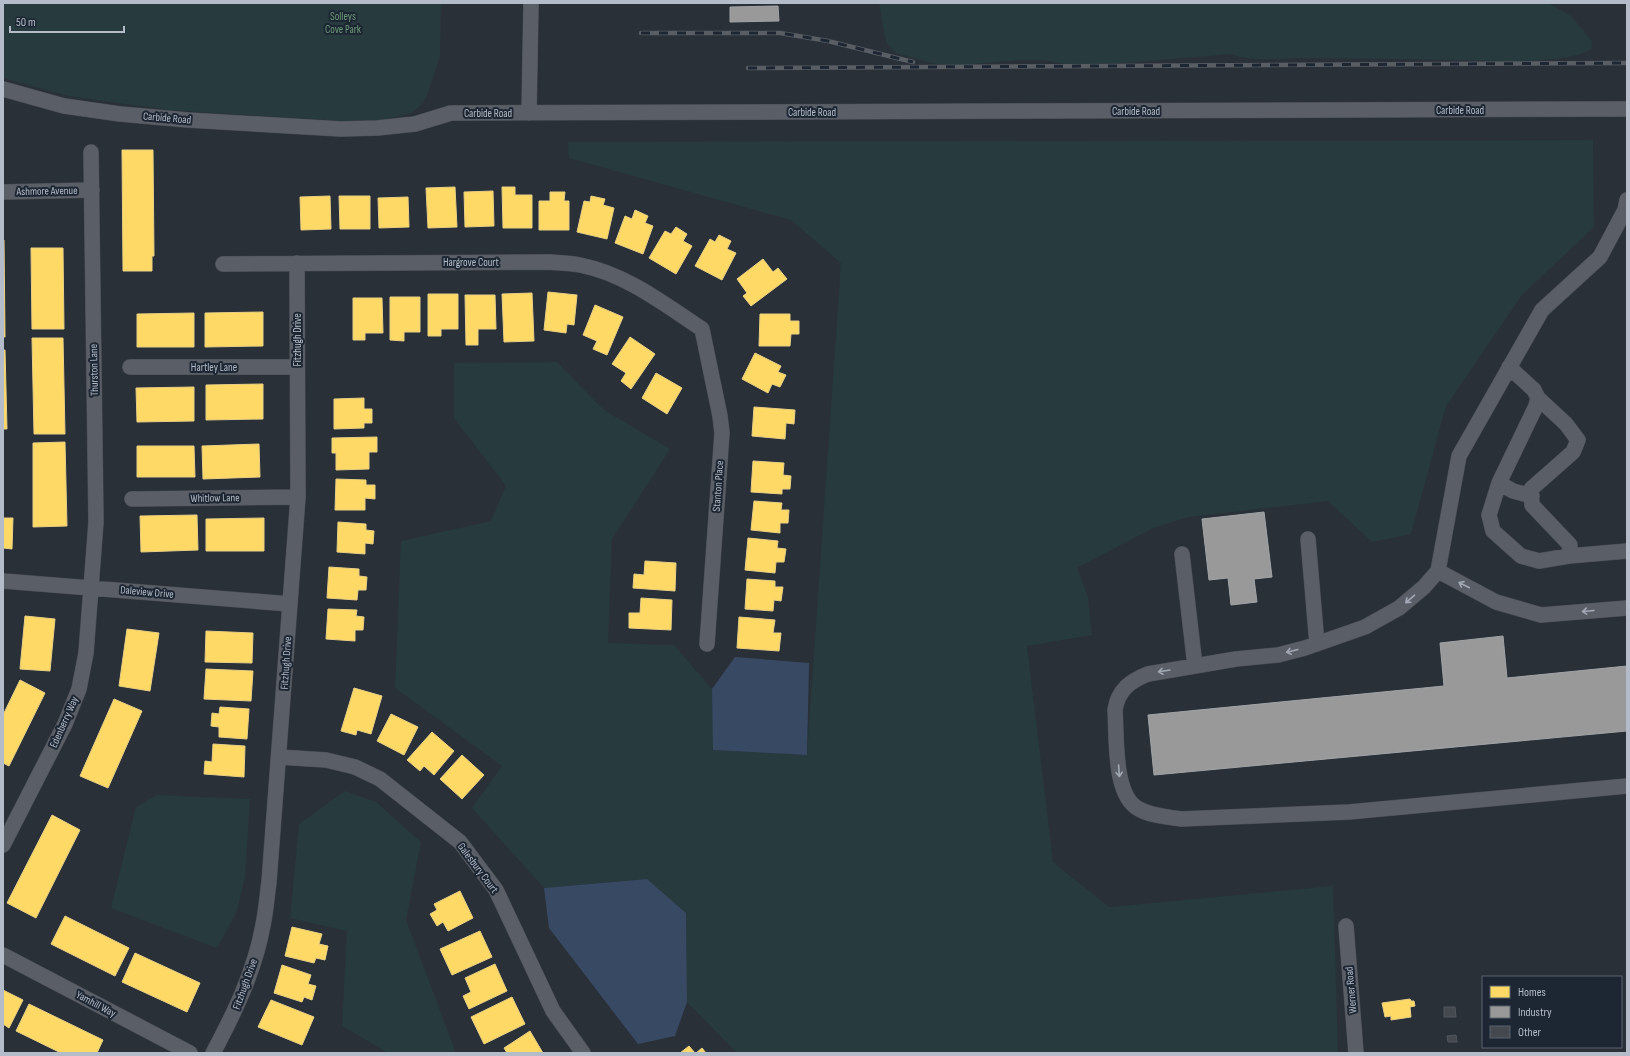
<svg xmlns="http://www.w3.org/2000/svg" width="1630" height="1056" font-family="'Sofia Sans Condensed',sans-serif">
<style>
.green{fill:#273a3e}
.water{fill:#384963}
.homes{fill:#ffd966;stroke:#e8d084}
.industry{fill:#999;stroke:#a1a4a7}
.building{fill:#444950;stroke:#52575f}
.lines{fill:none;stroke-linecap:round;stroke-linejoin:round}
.minor-casing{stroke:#484c53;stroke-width:16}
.minor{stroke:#5a5e66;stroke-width:15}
.rail-casing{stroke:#595d64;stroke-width:4.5}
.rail{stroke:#1d2633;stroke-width:3;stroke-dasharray:9;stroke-linecap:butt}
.oneway{stroke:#a2a9b5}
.labels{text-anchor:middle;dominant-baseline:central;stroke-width:4;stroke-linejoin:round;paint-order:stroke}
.park-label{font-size:11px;fill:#6b9a76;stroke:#1d2633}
.street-label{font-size:11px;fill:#b4bcc9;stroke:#1d2633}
</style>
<rect width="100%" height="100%" fill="#2a3038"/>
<!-- green -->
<path class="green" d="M3 3H441L440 56 427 95 423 103 412 113 382 120 342 121 170 110 69 96 3 78Z
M879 3H1548L1571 16 1592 41 1591 49C1566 66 1479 60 1447 60 1398 59 1349 58 1300 58 1276 59 1253 62 1230 54L1124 63 1065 64 1043 60H1018L961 65 936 64 896 53 886 42Z
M1593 140 1594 227 1522 295 1446 406 1411 534 1372 542 1328 501 1189 517 1153 528 1077 568 1088 597 1092 635 1027 646 1053 862 1109 907 1333 886 1338 1053H737L687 1002 686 913 647 879 544 888 472 808 502 766 395 688 401 541 491 521 506 486 454 418V363L557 362 604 410 670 449 612 539 608 643 674 645 712 689 714 750 807 755 841 263 791 220 569 158 568 142Z
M345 791 376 802 421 842 406 920 456 1053H388L342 1026 347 931 290 918 299 824Z
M157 795 250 799 245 877 237 911 217 948 111 908 136 807Z"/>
<!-- water -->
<path class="water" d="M735 657 809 663 807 755 713 750 712 689Z
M647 879 686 913 687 1002 675 1036 638 1044 549 928 544 888Z"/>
<!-- homes -->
<path class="homes" d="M122 150H153L154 256H152V271H123Z
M455 187 457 227 428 228 426 188Z
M502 187H515V195H532V228H503Z
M493 191 494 226 465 227 464 192Z
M550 192H565L564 201H569V230H539V201H550Z
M330 196 331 229 301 230 300 197Z
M339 196H370V229H340Z
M591 196 605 199 603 205 614 208 607 239 577 232 584 201 590 202Z
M408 197 409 227 379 228 378 198Z
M635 210 648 216 645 223 653 226 643 254 615 243 625 216 632 219Z
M676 227 687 234 683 241 692 246 676 274 649 258 665 231 671 234Z
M719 235 731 241 727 249 736 253 722 280 695 266 710 239 715 242Z
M3 240H4L5 337H3Z
M31 248H63L64 329H32Z
M763 259 773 272 778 268 787 279 751 306 743 296 747 293 737 279Z
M548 292 577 295 574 325 567 324 566 333 544 330Z
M532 293 534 341 504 342 502 294Z
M428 294H458V329H441V336H428Z
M465 295H495L496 329H478V345H466Z
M390 297H420V332H404V341L390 340Z
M353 298H382L383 333H365V340H353Z
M595 305 623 317 607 355 593 349 597 341 583 335Z
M263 312V346L205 347V313Z
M194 313V347H137V314Z
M760 314H790V321H799V334H791L790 346H759Z
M630 337 655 354 631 389 621 381 626 373 612 364Z
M32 338H63L65 434H34Z
M3 350H5L7 429H3Z
M755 353 781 366 778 372 786 375 780 387 772 384 768 393 742 379Z
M656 373 682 388 667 414 642 398Z
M263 384V419L206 420V385Z
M194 387V421L137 422 136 388Z
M364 398V409H372V423H364V428L334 429V399Z
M754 407 795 410 794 424 786 423 785 439 752 436Z
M377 437V452H369V469L336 470V453H332V438Z
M65 442 67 526 33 527V443Z
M259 444 260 477 203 479 202 446Z
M137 446H194L195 477H137Z
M753 461 784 463 783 475 791 476 790 489H782V494L751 492Z
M336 479 366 480V485H375V499L365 498V510H335Z
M754 501 782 503 781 510H789L788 523H780V533L751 530Z
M197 515 198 550 141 552 140 516Z
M3 518H13L12 549 3 548Z
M264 518V551H206V519Z
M338 522 366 524V530L374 531 373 544 365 543V554L337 552Z
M748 538 778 541 777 548 786 549 784 562H776L775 573 745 570Z
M645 561 676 563 675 591 633 588 634 574 644 575Z
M329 567 359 569V576L367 577 366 590H358L357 600 327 598Z
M747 579 775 581V587H783L781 601 774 600 773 611 745 609Z
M641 598 672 600 671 630 629 628V613H640Z
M328 609 357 610 356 616 364 617 363 630H355V641L326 639Z
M25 616 55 619 50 671 20 669Z
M739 617 775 620 773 633H781L779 651 737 648Z
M127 629 159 633 150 691 119 686Z
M206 631 253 633 252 663 205 662Z
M206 669 253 671 251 701 204 699Z
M20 680 45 693 9 766 3 763V715Z
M354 688 382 696 371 734 357 730 356 735 341 731Z
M114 699 142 711 108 788 80 776Z
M220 707 249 709 247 739 219 737V727L211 726 212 713 219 714Z
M391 714 418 727 404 755 377 741Z
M432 732 454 751 434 775 424 766 420 771 407 760Z
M213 744 245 746 244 777 204 774 205 761 212 762Z
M462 755 484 775 462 799 440 779Z
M52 815 80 830 36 918 7 903Z
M460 891 473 918 448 931 443 922 437 926 430 914 437 910 434 904Z
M65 916 129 948 115 976 51 944Z
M292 927 322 934 319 944 328 946 325 960 316 958 314 963 285 956Z
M480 931 492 957 452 975 440 949Z
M135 953 200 983 187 1012 122 982Z
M495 964 507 991 469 1009 463 996 471 992 465 978Z
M282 965 311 975 308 984 316 986 312 1000 304 997 302 1002 274 993Z
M3 990 23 1000 9 1028 3 1024Z
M512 997 525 1024 484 1044 471 1017Z
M1410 999 1411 1001H1414L1415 1006 1410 1007 1411 1017 1391 1020V1016L1385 1017 1382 1003Z
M271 1000 314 1017 302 1045 258 1027Z
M29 1004 103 1040 97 1053H61L16 1031Z
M530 1031 543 1053H507L504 1048Z
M689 1046 695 1053H680Z
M702 1048 706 1053H696Z"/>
<!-- industry -->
<path class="industry" d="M778 6 779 21 730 22V7Z
M1264 512 1272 577 1254 579 1257 602 1231 605 1228 578 1209 580 1202 519Z
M1503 636 1507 678 1627 666V731L1154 775 1148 715 1444 686 1440 643Z"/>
<!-- building -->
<path class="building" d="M1444 1007H1455L1456 1017H1444Z
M1456 1035 1457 1042H1448L1447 1036Z"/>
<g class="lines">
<!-- minor casing -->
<g class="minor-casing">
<path id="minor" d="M3 89 64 106 120 114 188 120 341 129 377 128 415 124 451 113 1627 109
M529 113 531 3
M3 192 92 190
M1627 200 1625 210 1600 257 1542 310 1459 456 1438 571 1424 587 1399 608 1365 627 1305 648 1278 655 1236 659 1148 674C1130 681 1118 690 1115 710 1117 737 1113 796 1139 809 1151 816 1168 817 1181 819L1349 812 1627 786
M223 264 549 262C559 263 570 263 580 265 626 274 664 304 702 329L720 416 722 433 707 644
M130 367H297
M1509 367 1534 390 1538 398 1536 406 1499 483 1489 515 1493 531 1521 556 1539 561 1569 556 1570 545 1532 505 1531 489 1573 452 1578 440 1566 424 1538 398
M1499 483 1513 491 1532 496
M132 499 298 497
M1308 539 1317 644
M1182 554 1195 666
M1569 556 1627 551
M1438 571 1496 602 1541 615 1627 608
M3 581 290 604
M279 757 326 760 355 767 380 779 460 842 496 890 553 1011 583 1053
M3 845 65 724 79 689 86 653 96 522 91 152
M1346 926 1356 1053
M3 955 190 1053
M213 1053C235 1012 255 970 263 925 266 911 267 896 269 882L298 497 297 263"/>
</g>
<!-- minor -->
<use href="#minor" class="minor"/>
<!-- rail casing -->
<g class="rail-casing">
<path id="rail" d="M641 33H780L828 41 913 62
M748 68 1627 63"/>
</g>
<!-- rail -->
<use href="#rail" class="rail"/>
</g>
<!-- one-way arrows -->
<defs><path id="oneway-shaft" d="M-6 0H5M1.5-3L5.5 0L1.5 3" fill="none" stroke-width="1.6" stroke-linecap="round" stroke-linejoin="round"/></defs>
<g class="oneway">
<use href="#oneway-shaft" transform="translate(1464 585) rotate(-153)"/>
<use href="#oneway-shaft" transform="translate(1410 599) rotate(139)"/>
<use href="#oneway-shaft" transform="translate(1588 611) rotate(175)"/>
<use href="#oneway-shaft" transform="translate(1292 651) rotate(166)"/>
<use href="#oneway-shaft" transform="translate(1164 671) rotate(171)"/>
<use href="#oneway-shaft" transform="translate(1119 771) rotate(86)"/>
</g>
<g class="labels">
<!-- park labels -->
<g class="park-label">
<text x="343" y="16">Solleys<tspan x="343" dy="13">Cove Park</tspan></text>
</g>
<!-- street labels -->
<g class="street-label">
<text x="1460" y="110">Carbide Road</text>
<text x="1136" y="111">Carbide Road</text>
<text x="812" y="112">Carbide Road</text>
<text x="488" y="113">Carbide Road</text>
<text transform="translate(167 118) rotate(5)">Carbide Road</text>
<text transform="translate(47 191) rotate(-1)">Ashmore Avenue</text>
<text x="471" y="262">Hargrove Court</text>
<text transform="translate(297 340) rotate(-90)">Fitzhugh Drive</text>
<text x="214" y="367">Hartley Lane</text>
<text transform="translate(94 370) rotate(-91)">Thurston Lane</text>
<text transform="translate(718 486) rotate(-86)">Stanton Place</text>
<text transform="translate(215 498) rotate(-1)">Whitlow Lane</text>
<text transform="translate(147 592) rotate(5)">Daleview Drive</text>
<text transform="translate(286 663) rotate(-86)">Fitzhugh Drive</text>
<text transform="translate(64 722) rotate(-66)">Edenberry Way</text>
<text transform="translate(478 868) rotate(53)">Galesbury Court</text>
<text transform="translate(245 984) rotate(-70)">Fitzhugh Drive</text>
<text transform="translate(1351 990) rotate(-95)">Werner Road</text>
<text transform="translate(96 1004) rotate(28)">Yamhill Way</text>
</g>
</g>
<!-- border -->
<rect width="1630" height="1056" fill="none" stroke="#b4bcc9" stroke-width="8"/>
<!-- legend -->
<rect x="1482" y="976" width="140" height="72" fill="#1d2633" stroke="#59626f"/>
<rect x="1490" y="986" width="20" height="12" fill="#ffd966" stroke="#59626f"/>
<text x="1518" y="996" font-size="12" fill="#b4bcc9">Homes</text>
<rect x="1490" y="1006" width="20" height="12" fill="#999999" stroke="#59626f"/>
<text x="1518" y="1016" font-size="12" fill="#b4bcc9">Industry</text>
<rect x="1490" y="1026" width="20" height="12" fill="#444950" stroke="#59626f"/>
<text x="1518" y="1036" font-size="12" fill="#b4bcc9">Other</text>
<!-- scale -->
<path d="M10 26v6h114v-6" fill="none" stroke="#b4bcc9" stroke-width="2"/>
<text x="16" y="26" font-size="12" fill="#b4bcc9" stroke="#1d2633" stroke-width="3" paint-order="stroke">50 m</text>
</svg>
